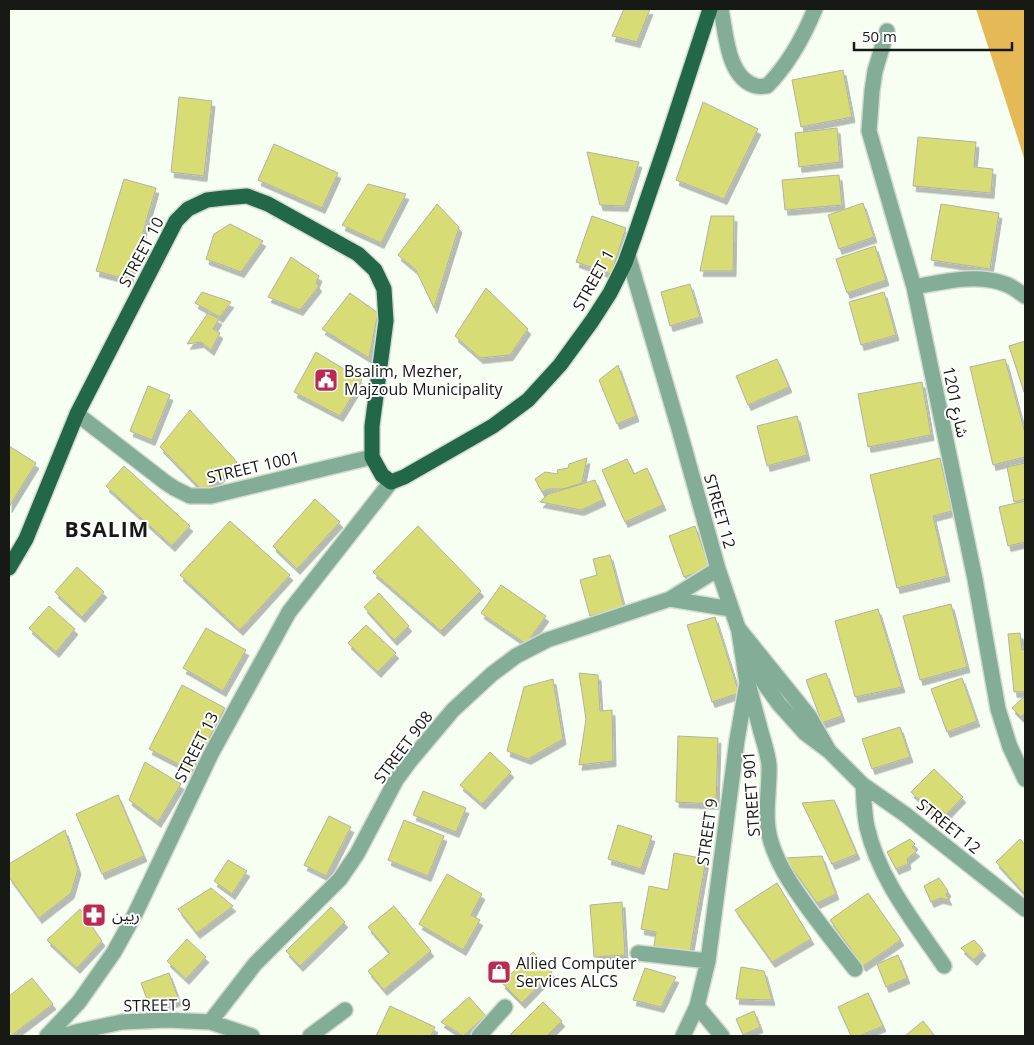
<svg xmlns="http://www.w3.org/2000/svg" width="1034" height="1045" font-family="'Open Sans','Noto Sans Arabic',sans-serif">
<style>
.forest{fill:#e4b956}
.building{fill:#d8dc75;stroke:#b1b2a5;filter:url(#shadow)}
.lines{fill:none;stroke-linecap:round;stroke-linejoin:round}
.minor-casing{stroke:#d3dacf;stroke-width:18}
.major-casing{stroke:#d3dacf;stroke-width:18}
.minor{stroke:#83ad96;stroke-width:15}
.major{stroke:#226748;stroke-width:15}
.labels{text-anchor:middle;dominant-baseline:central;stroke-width:4;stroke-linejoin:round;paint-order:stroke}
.street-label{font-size:16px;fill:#171915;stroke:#fff}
.poi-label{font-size:16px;fill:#171915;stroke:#fff;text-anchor:start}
.district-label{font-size:21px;font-weight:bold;letter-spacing:1px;fill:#171915;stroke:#fff}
</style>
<defs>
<filter id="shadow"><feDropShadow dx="3" dy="5.5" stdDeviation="0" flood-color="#0004"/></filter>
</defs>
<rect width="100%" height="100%" fill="#f7fff3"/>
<!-- forest -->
<path class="forest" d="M976 9H1025V161Z"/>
<!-- building -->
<path class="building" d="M624 9H650L637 42 612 36Z
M843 70 852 117 801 127 792 80Z
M179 97 212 101 204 176 171 172Z
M703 102 758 129 724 199 676 180Z
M837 128 840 162 799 167 795 133Z
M918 137 976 142 974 167 993 169 991 193 913 186Z
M274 144 338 173 322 208 258 180Z
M587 152 639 162 625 206 600 205Z
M839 175 842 205 785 210 782 180Z
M124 179 156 188 129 280 96 271Z
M368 184 406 194 381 243 342 225Z
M863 203 874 237 839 249 828 215Z
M437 204 459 227 434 308 416 270 398 255Z
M941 204 999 213 990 269 931 260Z
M592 216 626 228 611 274 576 262Z
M711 216H734L733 271H700Z
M230 224 263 241 241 272 206 259 214 234Z
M875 246 886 280 847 293 836 259Z
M291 257 319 276 316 283 319 286 300 310 268 297Z
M690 284 700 317 670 326 661 292Z
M486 288 528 329 510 355 480 358 455 336Z
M202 292 231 302 220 317 195 303Z
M884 292 896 335 861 345 849 302Z
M350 293 378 313 369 358 322 329Z
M208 313 219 319 213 329 220 333 211 350 201 342 187 344Z
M1025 341V395L1009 346Z
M316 352 362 380 340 416 294 392Z
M777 359 789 387 748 405 736 376Z
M1005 359 1025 433V457L993 465 970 367Z
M618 365 636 416 617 424 599 380Z
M922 382 931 435 868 447 858 394Z
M148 386 170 395 152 440 130 431Z
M190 410 237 462 204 492 160 447Z
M797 416 807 455 767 466 757 426Z
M9 446 36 463 9 507Z
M587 458 582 483 563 489H549L542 492 535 479 545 472 558 474 557 470 568 468 569 464Z
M940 458 952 511 933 516 947 576 897 588 870 475Z
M627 459 634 474 647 468 663 505 625 522 602 470Z
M1025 463V499L1014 502 1007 467Z
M124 466 190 526 172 546 106 486Z
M595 480 603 500 581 510 540 502 548 494Z
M315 499 340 522 297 569 273 546Z
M1025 501V542L1008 546 999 507Z
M230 521 290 575 240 630 180 575Z
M418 526 481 591 441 631 373 572Z
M695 526 710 568 684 577 669 536Z
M610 555 624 607 590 616 580 580 597 575 593 559Z
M77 567 104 592 82 617 55 592Z
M501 585 546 616 526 644 481 613Z
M379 593 409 626 394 640 364 607Z
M951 604 967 667 920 680 903 616Z
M49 606 75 629 56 652 29 628Z
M878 609 902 687 855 697 835 621Z
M715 617 739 693 712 702 687 625Z
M366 625 396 653 378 672 348 643Z
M206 628 246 650 223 691 183 668Z
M1020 633 1022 650 1025 649V692H1014L1008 634Z
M579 673 598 675 600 711 612 710 613 761 579 765 586 719Z
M826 673 842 716 822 723 806 680Z
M962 678 977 721 947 732 931 689Z
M553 679 563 739 528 759 507 751 524 687Z
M182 685 225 708 192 771 149 749Z
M1025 696V713L1021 717 1012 708Z
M900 727 910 757 872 769 862 739Z
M678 736 718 738 716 804 676 802Z
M490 752 511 772 482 804 460 785Z
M145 762 181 784 158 822 129 800Z
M934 769 963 797 941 820 911 792Z
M423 791 466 808 456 832 413 815Z
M118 795 144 856 102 874 76 814Z
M834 800 857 854 832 864 802 803Z
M329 816 351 827 326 876 304 865Z
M404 820 444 836 428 876 388 860Z
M618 825 652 836 641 869 608 859Z
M65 830 78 869 71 893 39 918 9 877V864Z
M910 839 915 844 912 847 917 851 907 859 908 864 896 869 887 852Z
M1020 839 1025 845V894L996 862Z
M674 853 706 859 690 952 654 946 656 932 641 929 649 886 668 890Z
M822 856 836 894 817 903 785 858Z
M228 860 247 871 232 894 214 881Z
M447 874 482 894 471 915 480 920 463 950 419 924Z
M939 878 948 891 946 894 949 900 940 898 931 902 924 886Z
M777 883 811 939 772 962 735 910Z
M211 888 233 906 197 933 178 909Z
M868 893 901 940 863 966 830 920Z
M622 902 625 955 594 957 590 905Z
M394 906 431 951 384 990 368 971 390 953 368 927Z
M331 907 345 922 300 966 286 951Z
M80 909 102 941 77 968 47 940Z
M187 939 206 957 186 979 167 961Z
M974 940 983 950 974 960 961 948Z
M533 952 552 972 522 1003 502 983Z
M898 955 907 978 886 987 877 964Z
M741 967 764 971 772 1000 736 999Z
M645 968 676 977 661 1007 633 1000Z
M169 973 179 1000 151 1010 141 983Z
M32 978 53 1004 11 1036H9V996Z
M868 993 883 1026 859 1036H851L838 1007Z
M469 997 486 1016 463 1036 441 1022Z
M543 1002 562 1021 547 1036H509Z
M390 1006 435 1027 431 1036H376Z
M754 1011 760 1027 743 1035 736 1019Z
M923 1021 935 1036H905Z"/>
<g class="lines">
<!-- minor casing -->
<g class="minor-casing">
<path id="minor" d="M721 9C726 33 727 78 756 86 759 87 764 86 767 86 789 64 803 38 815 9
M887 31 875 71 872 91 869 131 914 287 975 579 998 709 1010 747 1025 779
M628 255 679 429 718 569 738 628 809 716 829 751
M914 287C943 282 976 273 1005 284 1012 286 1019 292 1025 296
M77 414 165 482 174 488 190 496H211L372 457
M670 599 731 609
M746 654 766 686 779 704 805 733 829 751 863 785 906 815 949 849 1025 909
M749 687C753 702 757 717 761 732 764 743 768 754 769 765 770 791 763 816 771 842 779 868 795 890 811 912 825 931 840 950 855 969
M863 785C864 798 864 813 867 827 879 879 914 922 944 966
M638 953 708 961
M697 1006 722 1036
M210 1022 255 964 340 879 357 854 396 780 410 761 453 710 492 674 516 656 547 640 670 599 718 569
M47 1036 79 1002 114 952 135 914 211 754 289 612 391 482
M63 1036 80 1031 122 1022 166 1020 210 1022 252 1036
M310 1036 345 1010
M479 1036 505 1007
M683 1036 697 1006 708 961 737 740 747 683 739 632"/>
</g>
<!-- major casing -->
<g class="major-casing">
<path id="major" d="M9 568 26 539 77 414 176 221 188 209 207 200 224 198 247 196 268 204 358 254 375 270 384 289 386 321 372 426V457L382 475 391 482 404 477 493 426 528 400 560 365 592 321 610 293 625 263 635 235 666 144 710 9"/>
</g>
<!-- minor -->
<use href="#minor" class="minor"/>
<!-- major -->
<use href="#major" class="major"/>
</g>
<!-- icons -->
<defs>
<g id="civic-square" transform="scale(1.25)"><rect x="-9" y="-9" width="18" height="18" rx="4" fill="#bb2a52" stroke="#fff"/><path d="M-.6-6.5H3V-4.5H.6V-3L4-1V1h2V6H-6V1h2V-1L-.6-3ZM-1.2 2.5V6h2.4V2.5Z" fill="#fff"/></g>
<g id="pharmacy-square" transform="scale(1.25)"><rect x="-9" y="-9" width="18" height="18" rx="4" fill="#bb2a52" stroke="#fff"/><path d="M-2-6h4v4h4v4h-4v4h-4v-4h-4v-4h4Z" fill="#fff"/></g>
<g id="shop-square" transform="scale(1.25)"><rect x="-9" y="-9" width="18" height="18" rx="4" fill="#bb2a52" stroke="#fff"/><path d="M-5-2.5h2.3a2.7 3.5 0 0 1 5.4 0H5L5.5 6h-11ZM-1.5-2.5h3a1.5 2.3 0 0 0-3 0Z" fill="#fff"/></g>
</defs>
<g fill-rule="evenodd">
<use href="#civic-square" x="326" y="380"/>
<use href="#pharmacy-square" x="94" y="915"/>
<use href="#shop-square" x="499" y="972"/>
</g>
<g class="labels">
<!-- street labels -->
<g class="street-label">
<text transform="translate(141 252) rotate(-62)">STREET 10</text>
<text transform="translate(593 280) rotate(-61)">STREET 1</text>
<text transform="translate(956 402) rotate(78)">شارع 1201</text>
<text transform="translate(253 467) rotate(-13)">STREET 1001</text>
<text transform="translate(720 511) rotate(74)">STREET 12</text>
<text transform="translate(196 747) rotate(-63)">STREET 13</text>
<text transform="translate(403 747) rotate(-53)">STREET 908</text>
<text transform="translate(751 794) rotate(-94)">STREET 901</text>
<text transform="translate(949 826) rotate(39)">STREET 12</text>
<text transform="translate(707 832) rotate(-82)">STREET 9</text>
<text transform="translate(157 1005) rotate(-1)">STREET 9</text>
</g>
<!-- poi labels -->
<g class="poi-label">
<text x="344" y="371">Bsalim, Mezher,<tspan x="344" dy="18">Majzoub Municipality</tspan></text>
<text x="112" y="915">ريين</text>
<text x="516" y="963">Allied Computer<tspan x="516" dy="18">Services ALCS</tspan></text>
</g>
<!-- district labels -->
<g class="district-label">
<text x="107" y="529">BSALIM</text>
</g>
</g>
<!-- border -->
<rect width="1034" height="1045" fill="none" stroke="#171915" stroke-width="20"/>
<!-- scale -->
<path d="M854 42v8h158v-8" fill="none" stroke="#171915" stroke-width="2.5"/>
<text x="862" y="42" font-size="15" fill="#171915" stroke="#ffffff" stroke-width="4" paint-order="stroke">50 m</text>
</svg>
